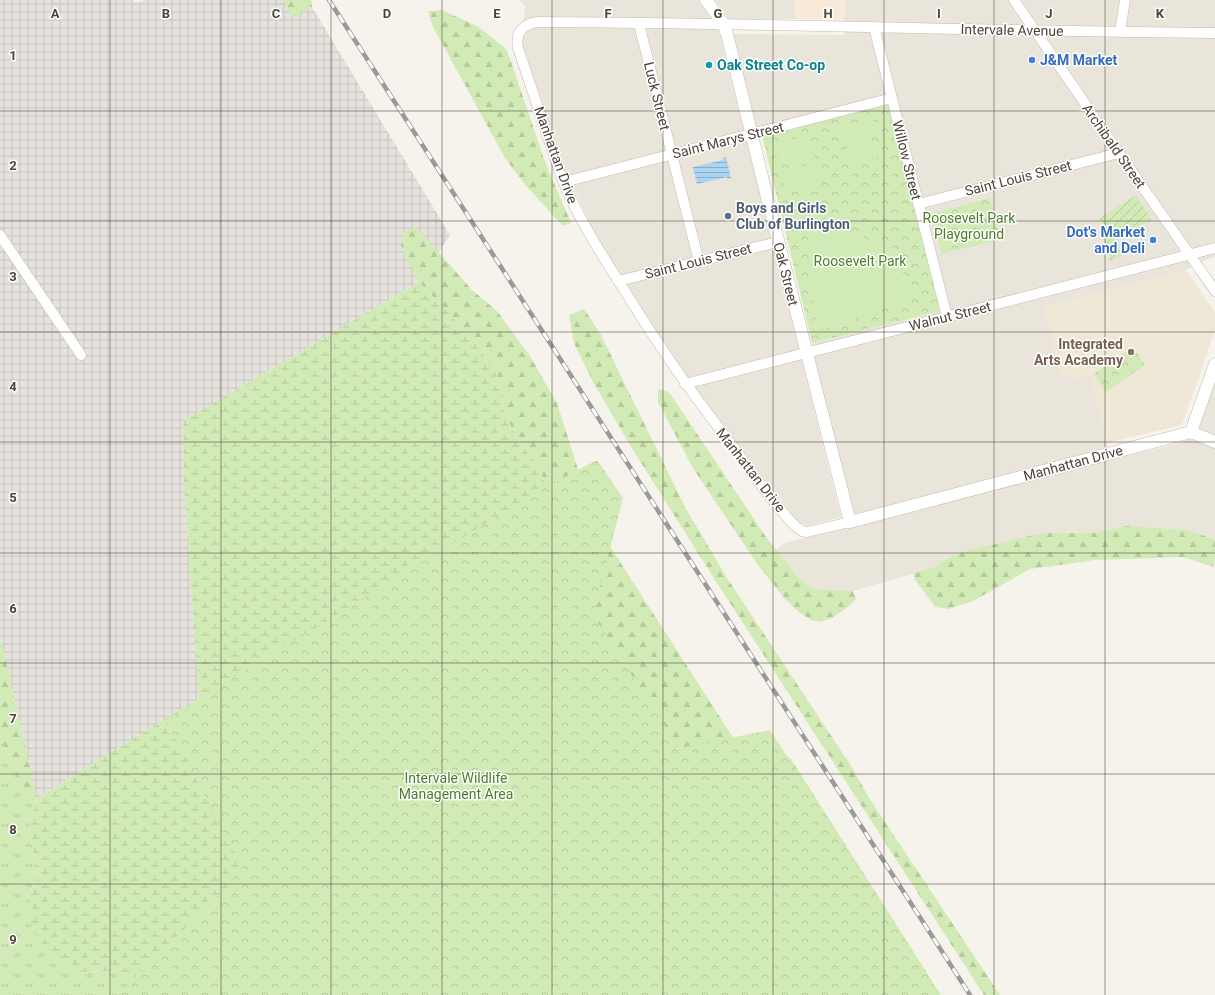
<svg xmlns="http://www.w3.org/2000/svg" width="1215" height="995" font-family="Roboto,sans-serif">
<style>
.residential{fill:#eae5da}
.commercial{fill:#f7ead8}
.industrial{fill:url(#industrial-grid)}
.education{fill:#efe8d6}
.grass{fill:url(#grass-tufts)}
.forest{fill:url(#forest-firs)}
.wetland{fill:url(#wetland-marsh)}
.park{fill:url(#park-crowns)}
.garden{fill:url(#garden-furrows)}
.pitch{fill:#d2eab5}
.parking{fill:#e5e3e0}
.water{fill:url(#water-rules)}
.lines{fill:none;stroke-linecap:round;stroke-linejoin:round}
.minor-casing{stroke:#c2bbae;stroke-width:11}
.tertiary-casing{stroke:#c2bbae;stroke-width:13}
.minor{stroke:#fff;stroke-width:10}
.tertiary{stroke:#fff;stroke-width:12}
.rail-casing{stroke:#9a9a9a;stroke-width:4.5}
.rail{stroke:#fff;stroke-width:3;stroke-dasharray:9;stroke-linecap:butt}
.grid{fill:none;stroke:#4b4439;stroke-width:1;stroke-opacity:0.55}
.shop-dot{fill:#3f7fe0;stroke:#fff;stroke-width:1.5}
.culture-dot{fill:#0f9aa8;stroke:#fff;stroke-width:1.5}
.service-dot{fill:#5c6f8a;stroke:#fff;stroke-width:1.5}
.education-dot{fill:#8d6e63;stroke:#fff;stroke-width:1.5}
.labels{text-anchor:middle;dominant-baseline:central;stroke-width:3;stroke-linejoin:round;paint-order:stroke}
.street-label{font-size:14px;fill:#4b4439;stroke:#fff}
.shop-label{font-size:14px;font-weight:bold;fill:#366cbe;stroke:#fff;text-anchor:start}
.culture-label{font-size:14px;font-weight:bold;fill:#0d838f;stroke:#fff;text-anchor:start}
.service-label{font-size:14px;font-weight:bold;fill:#4e5e75;stroke:#fff;text-anchor:start}
.park-label{font-size:14px;fill:#4a7f2a;stroke:#fff}
.education-label{font-size:14px;font-weight:bold;fill:#785e54;stroke:#fff;text-anchor:end}
.grid-label{font-size:13px;text-anchor:middle;font-weight:bold;fill:#4b4439;stroke:#fff;stroke-width:3;stroke-linejoin:round;paint-order:stroke}
</style>
<defs>
<pattern id="industrial-grid" width="8" height="8" patternUnits="userSpaceOnUse"><rect width="8" height="8" fill="#e6e2dd"/><path d="M0 4h8M4 0v8" fill="none" stroke="#c7c3be"/></pattern>
<pattern id="grass-tufts" width="24" height="20" patternUnits="userSpaceOnUse"><rect width="24" height="20" fill="#d2eab5"/><path d="M3 7l-1-3M5 7V3M7 7l1-3M15 17l-1-3M17 17v-4M19 17l1-3" fill="none" stroke="#b6ca9c"/></pattern>
<pattern id="forest-firs" width="22" height="20" patternUnits="userSpaceOnUse"><rect width="22" height="20" fill="#d2eab5"/><path d="M5 1l3.5 6h-7zM16 11l3.5 6h-7z" fill="#b6ca9c"/></pattern>
<pattern id="wetland-marsh" width="20" height="14" patternUnits="userSpaceOnUse"><rect width="20" height="14" fill="#d2eab5"/><path d="M1 5h8M5 5V1M11 12h8M15 12V8" fill="none" stroke="#b6ca9c"/></pattern>
<pattern id="park-crowns" width="20" height="18" patternUnits="userSpaceOnUse"><rect width="20" height="18" fill="#d2eab5"/><path d="M2 6a3 3 0 1 1 6 0M12 15a3 3 0 1 1 6 0" fill="none" stroke="#b6ca9c"/></pattern>
<pattern id="garden-furrows" width="10" height="10" patternUnits="userSpaceOnUse"><rect width="10" height="10" fill="#d2eab5"/><path d="M-1 1l2-2M0 10L10 0M9 11l2-2" fill="none" stroke="#b6ca9c"/></pattern>
<pattern id="water-rules" width="6" height="5" patternUnits="userSpaceOnUse"><rect width="6" height="5" fill="#a9d4f2"/><path d="M0 2.5h6" fill="none" stroke="#8caec5"/></pattern>
</defs>
<rect width="100%" height="100%" fill="#f6f3ec"/>
<!-- residential -->
<path class="residential" d="M519 0H698L707 12 720 35 841 517 807 526 798 522 701 398 652 325 609 257 591 225 565 171 523 45 522 38 525 6Z
M715 0H795V19H729Z
M845 0H1215V257L1205 260 1186 270 1044 307 1075 378 1091 374 1111 460 1184 442 1197 431 1215 381V540L1189 530 1127 526 1093 533H1042L942 561 936 567 853 591 812 589 797 576 776 550 784 543 857 526 815 361 812 343 939 311 888 105 758 136 732 34 844 35Z"/>
<!-- commercial -->
<path class="commercial" d="M795 0H845V20L795 19Z"/>
<!-- industrial -->
<path class="industrial" d="M0 0H132L138 3 144 0H283L293 18 312 7 450 235 419 282 183 421 184 486 199 698 37 798 0 635Z"/>
<!-- education -->
<path class="education" d="M1186 270 1215 312V330L1182 425 1107 443 1091 375 1075 379 1074 375 1062 379 1044 307Z"/>
<!-- grass -->
<path class="grass" d="M0 735C10 763 15 777 37 798L29 828 34 858 36 880 24 904 79 972 109 971 134 976 150 995H0Z"/>
<!-- forest -->
<path class="forest" d="M283 0H311L312 7 293 19Z
M442 10 479 27 507 50 544 159 571 223 563 226 527 187 505 158 433 27 428 11Z
M416 227 472 290 497 311 530 356 557 403 595 523 743 753 725 771 631 732 550 497 539 467 532 456 522 445 511 427 504 407 502 393 497 375 475 341 419 282 401 247 403 232Z
M584 309 601 335 685 507 727 578 853 769 871 801 1000 995H984L717 583 633 450 593 382 574 343 569 315Z
M658 389 669 392 766 537 797 576 812 589 853 591 856 599 848 607 832 618 820 622 811 620 799 612 786 600 758 565 694 470 658 402Z
M1127 526 1189 530 1215 540V559L1213 567 1184 557 1095 560 1030 569 973 601 948 609 935 607 914 578V573L936 567 942 561 966 551 1042 533H1093Z
M0 635 37 798 23 785 10 763 0 735Z"/>
<!-- wetland -->
<path class="wetland" d="M419 282 475 341 497 375 502 393 504 408 511 427 522 445 532 456 539 467 550 497 562 578 661 759 777 747 791 759 941 995H150L134 976 109 971 79 972 49 952 34 932 24 904 36 880 34 858 29 828 37 798 199 698 184 486 183 421Z"/>
<!-- park -->
<path class="park" d="M888 105 940 311 812 343 762 135Z
M990 198 1001 239 942 254 931 214Z
M1133 347 1145 365 1106 392 1094 374Z
M597 460 623 498 593 615 679 748 770 730 940 995H118L244 870 165 720 542 489Z"/>
<!-- garden -->
<path class="garden" d="M1136 195 1152 220 1116 236 1122 256 1110 261 1100 218Z"/>
<!-- pitch -->
<path class="pitch" d="M873 120 877 135 843 144 839 128Z
M810 135 815 157 779 166 774 144Z
M878 141 882 156 848 165 844 149Z
M817 163 822 184 786 193 780 171Z
M830 229 860 235 881 247 892 256 908 282 913 299 840 324 823 329 818 326 814 310 807 232Z"/>
<!-- parking -->
<path class="parking" d="M1137 226 1145 250 1122 256 1116 236Z"/>
<!-- water -->
<path class="water" d="M726 157 731 178 727 179V177L697 184 693 167 723 160V158Z"/>
<g class="lines">
<!-- minor casing -->
<g class="minor-casing">
<path id="minor" d="M1014 0 1119 153 1215 291
M639 24 699 262
M874 27 947 317
M1120 32 1125 0
M564 182 892 98
M918 204 1119 153
M0 235 81 355
M618 281 778 242
M685 384 1215 248
M850 522 807 532 802 531 795 526C770 500 750 469 728 440 689 390 654 339 621 285 598 249 575 213 560 173L518 48C515 32 523 24 538 22 764 23 989 31 1215 33"/>
</g>
<!-- tertiary casing -->
<g class="tertiary-casing">
<path id="tertiary" d="M706 0 724 25 728 38 767 197 850 522 1191 432 1215 442
M1191 432 1215 364"/>
</g>
<!-- minor -->
<use href="#minor" class="minor"/>
<!-- tertiary -->
<use href="#tertiary" class="tertiary"/>
<!-- rail casing -->
<g class="rail-casing">
<path id="rail" d="M329 0 970 995"/>
</g>
<!-- rail -->
<use href="#rail" class="rail"/>
</g>
<!-- grid -->
<path class="grid" d="M110 0V995M221 0V995M331 0V995M442 0V995M552 0V995M663 0V995M773 0V995M884 0V995M994 0V995M1105 0V995M0 111H1215M0 221H1215M0 332H1215M0 442H1215M0 553H1215M0 663H1215M0 774H1215M0 884H1215"/>
<!-- markers -->
<g class="shop-dot">
<circle cx="1032" cy="60" r="4"/>
<circle cx="1153" cy="240" r="4"/>
</g>
<circle class="culture-dot" cx="709" cy="65" r="4"/>
<circle class="service-dot" cx="728" cy="216" r="4"/>
<circle class="education-dot" cx="1131" cy="352" r="4"/>
<g class="labels">
<!-- street labels -->
<g class="street-label">
<text transform="translate(1012 30) rotate(1)">Intervale Avenue</text>
<text transform="translate(657 96) rotate(76)">Luck Street</text>
<text transform="translate(728 140) rotate(-14)">Saint Marys Street</text>
<text transform="translate(1114 146) rotate(55)">Archibald Street</text>
<text transform="translate(556 155) rotate(70)">Manhattan Drive</text>
<text transform="translate(907 160) rotate(76)">Willow Street</text>
<text transform="translate(1018 178) rotate(-14)">Saint Louis Street</text>
<text transform="translate(698 261) rotate(-14)">Saint Louis Street</text>
<text transform="translate(786 274) rotate(76)">Oak Street</text>
<text transform="translate(950 316) rotate(-14)">Walnut Street</text>
<text transform="translate(1073 463) rotate(-15)">Manhattan Drive</text>
<text transform="translate(751 470) rotate(52)">Manhattan Drive</text>
</g>
<!-- shop labels -->
<g class="shop-label">
<text x="1040" y="60">J&amp;M Market</text>
<text x="1145" y="232" text-anchor="end">Dot's Market<tspan x="1145" dy="16">and Deli</tspan></text>
</g>
<!-- culture labels -->
<g class="culture-label">
<text x="717" y="65">Oak Street Co-op</text>
</g>
<!-- service labels -->
<g class="service-label">
<text x="736" y="208">Boys and Girls<tspan x="736" dy="16">Club of Burlington</tspan></text>
</g>
<!-- park labels -->
<g class="park-label">
<text x="969" y="218">Roosevelt Park<tspan x="969" dy="16">Playground</tspan></text>
<text x="860" y="261">Roosevelt Park</text>
<text x="456" y="778">Intervale Wildlife<tspan x="456" dy="16">Management Area</tspan></text>
</g>
<!-- education labels -->
<g class="education-label">
<text x="1123" y="344">Integrated<tspan x="1123" dy="16">Arts Academy</tspan></text>
</g>
</g>
<g class="grid-label">
<text x="55" y="18">A</text>
<text x="166" y="18">B</text>
<text x="276" y="18">C</text>
<text x="387" y="18">D</text>
<text x="497" y="18">E</text>
<text x="608" y="18">F</text>
<text x="718" y="18">G</text>
<text x="828" y="18">H</text>
<text x="939" y="18">I</text>
<text x="1049" y="18">J</text>
<text x="1160" y="18">K</text>
<text x="13" y="60">1</text>
<text x="13" y="170">2</text>
<text x="13" y="281">3</text>
<text x="13" y="391">4</text>
<text x="13" y="502">5</text>
<text x="13" y="613">6</text>
<text x="13" y="723">7</text>
<text x="13" y="834">8</text>
<text x="13" y="944">9</text>
</g>
</svg>
